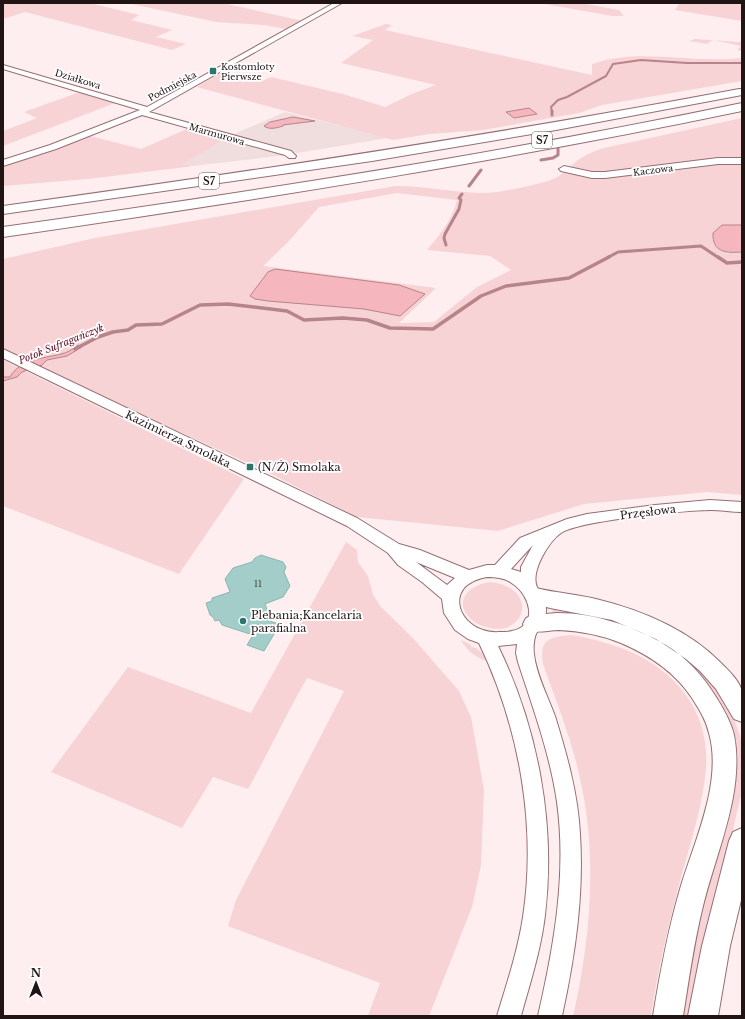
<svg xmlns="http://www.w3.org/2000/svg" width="745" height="1019" font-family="'Libre Baskerville',serif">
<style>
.built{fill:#f0ddde}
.green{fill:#f7d3d6;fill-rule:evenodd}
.water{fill:#f6b6bd;stroke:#b6858b}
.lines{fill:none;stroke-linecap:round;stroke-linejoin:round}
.stream-far2{stroke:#b6858b;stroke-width:2}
.stream-far1{stroke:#b6858b;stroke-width:3}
.stream{stroke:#b6858b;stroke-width:3.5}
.building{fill:#a2cdc8;stroke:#8bb6b1}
.minor-casing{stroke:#946f73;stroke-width:2}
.major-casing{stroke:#946f73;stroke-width:2}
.highway-casing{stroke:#946f73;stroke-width:2}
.minor{fill:#fff;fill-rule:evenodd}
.major{fill:#fff;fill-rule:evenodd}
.highway{fill:#fff;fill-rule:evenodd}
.poi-dot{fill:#2c746e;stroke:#fff;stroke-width:1.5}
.labels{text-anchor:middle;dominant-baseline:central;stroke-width:3.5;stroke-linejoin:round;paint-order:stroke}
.far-poi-label{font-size:9px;fill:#211415;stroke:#fff;text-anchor:start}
.far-street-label{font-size:9px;fill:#211415;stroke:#fff}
.number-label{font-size:9px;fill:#414242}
.shield{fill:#fff;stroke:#645a5b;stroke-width:1}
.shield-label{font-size:10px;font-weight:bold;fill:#211415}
.far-water-label{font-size:10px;font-style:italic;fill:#650a24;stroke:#fff}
.street-label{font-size:11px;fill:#211415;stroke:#fff}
.poi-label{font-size:11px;fill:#211415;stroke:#fff;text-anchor:start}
</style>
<rect width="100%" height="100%" fill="#ffeeef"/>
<!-- built -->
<path class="built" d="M285 112 388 138 297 153 232 135Z
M225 139 283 154 286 155 194 166 182 164Z"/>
<!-- green -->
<path class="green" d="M3 3H90L139 15 131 20 172 30 156 37 186 44 172 50 25 12 3 19Z
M127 3H223L303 21 286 29 264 25 216 22Z
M539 3H580L619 10 624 16H612Z
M678 3H742V21L675 10 679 4Z
M386 24 392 25 385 30 592 75V64C640 47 692 64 742 58V81L602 105 579 113 483 130 429 134 393 140 197 87 221 73 260 82 271 77 343 94 385 107 414 93 436 85 341 63 373 40 352 36Z
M695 39 739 42 742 40V51L737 50 741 46 713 40 707 44 689 41Z
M80 92 115 103 3 146V131L37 118 24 112Z
M742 118V160L642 170 591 173 570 167C580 157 591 152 604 148Z
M189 128 225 139 183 164 194 166 88 179 3 186V166L90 136 141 149Z
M719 163H742V495L707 492 584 504 498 531 357 517 261 469 3 351V259L95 238 395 186C426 186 456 193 487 193 503 192 518 188 533 185 544 182 556 180 564 172L606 177ZM397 193 457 200C453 219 439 236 427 250L490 256 511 270 477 287 434 322 399 323 436 288 263 266 288 242 319 207Z
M3 360 244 479 179 574 3 506Z
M346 542 357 550 358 562 368 576 373 595 381 607 412 637 459 691 471 717 484 790 481 865 472 907 429 1016H368L380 983 228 926 236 900 344 691 307 678C286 714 269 752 248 789L213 777 182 828 51 772 128 667 251 713Z
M490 582C541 588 525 639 486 627 478 625 471 621 466 613 455 596 475 584 490 582Z
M553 608 624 622 683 653 718 689 731 712 740 735 742 744V791L731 838 716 888 707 930 692 1016H681L690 963 703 905 733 795 694 670 552 614Z
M572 635C593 639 614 644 633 653 679 674 710 715 706 768 703 805 691 841 681 877 669 923 658 968 651 1016H573C590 943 597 862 582 788 574 745 557 704 543 664 539 638 550 637 572 635Z
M461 640 471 645V647L476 648 481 652 487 661C475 657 467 651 461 640Z"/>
<!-- water -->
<path class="water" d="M529 108 537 114 514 118 506 112Z
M293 117 315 121 283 125V126C277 128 269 130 264 126L270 122Z
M722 225H742V252C727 253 712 253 713 233Z
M275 269 399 285 425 294 400 316 364 309 268 301 255 299 250 296 268 272Z
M78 345 82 347 67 356 47 360 42 365 22 372 17 377 3 381V377H10C21 358 42 359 61 354 67 353 73 349 78 345Z"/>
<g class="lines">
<!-- stream-far2 -->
<path class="stream-far2" d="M552 112 551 107 558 100 567 97 606 76 613 64 641 60 687 63H742"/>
<!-- stream-far1 -->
<path class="stream-far1" d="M552 111V115
M541 160 553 158 558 155V148
M469 186 481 170
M446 245 444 238 445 234 459 209 461 200 459 198 462 194
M607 258 618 252 701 246 719 258"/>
<!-- stream -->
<path class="stream" d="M718 257 727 263 742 262
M75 349 98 337 113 332 128 330 136 325 162 324 200 305 228 304 287 311 304 320 343 318 367 320 390 328 433 329 481 296 506 286 569 278 609 257"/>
</g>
<!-- building -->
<path class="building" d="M261 555 283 562 286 567 284 572 290 586 283 597 265 604 272 622 280 624 264 651 247 645 253 635 222 625 219 620 215 621 213 617 210 615 206 603 212 601V598L230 592 225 579 233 568 252 562 255 558Z"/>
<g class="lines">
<!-- minor casing -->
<g class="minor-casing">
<path id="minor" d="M334 3H342L149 112 291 151 296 156 295 158H289L285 155 142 115 56 149 3 166V160L50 145 140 110 3 69V65L147 107Z
M718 158H742V164H718L605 178H592L561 171 559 169 564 166 592 172H605Z
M3 349 357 518 399 544 420 550 469 570 487 565H495L520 538 567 519 587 514 655 505 710 500 742 502V512C732 512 721 510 711 510 687 510 577 521 561 533 549 541 530 572 537 587 541 595 547 602 546 612 545 621 540 627 536 634 534 638 533 649 534 654 536 674 548 697 555 716 567 755 578 794 580 834 584 896 575 956 562 1016H538C554 946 567 874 557 802 550 754 533 708 518 662L516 653 517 644 498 646C538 728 556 824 545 915 541 950 530 983 521 1016H497C507 983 518 950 523 917 537 825 519 726 479 643L468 639 455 630 444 613 442 599 422 582 398 565 388 553 347 526 3 358ZM533 545 521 567V572L511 569ZM416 562 455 578 447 585ZM487 577C496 577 506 578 513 584 530 595 539 626 512 631 509 632 504 632 500 632 488 633 475 629 467 620 455 607 457 589 472 582 477 579 482 578 487 577Z"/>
</g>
<!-- major casing -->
<g class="major-casing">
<path id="major" d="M536 588C556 593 576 594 596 599 641 610 687 629 720 662 728 670 740 681 742 692 744 701 742 713 742 722L734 719 716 689 700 671 686 659 656 639 612 620 550 608 529 602 526 596 529 590Z
M557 613C595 613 633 626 666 645 687 658 703 676 716 697 723 708 731 722 734 735 745 792 716 852 703 906 694 942 689 979 683 1016H653C660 973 668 930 680 889 694 842 723 782 709 733 706 720 699 709 692 698 675 672 649 655 621 643 602 635 580 631 559 630 548 630 537 634 526 630L523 624 526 618 534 615Z
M742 828V896L730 946 718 1016H688L702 946 729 841 733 832Z"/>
</g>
<!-- highway casing -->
<g class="highway-casing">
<path id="highway" d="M739 89H742V95L556 130 372 161 3 214V206C249 172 495 135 739 89Z
M742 103V111C497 162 251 201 3 237V227C251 192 497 154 742 103Z"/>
</g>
<!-- minor -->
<use href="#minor" class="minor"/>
<!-- major -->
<use href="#major" class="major"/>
<!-- highway -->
<use href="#highway" class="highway"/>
</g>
<!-- markers -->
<g class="poi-dot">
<rect x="209" y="67" width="8" height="8" rx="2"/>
<rect x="246" y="463" width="8" height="8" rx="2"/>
<circle cx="243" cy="621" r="4"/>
</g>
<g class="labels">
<!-- far-poi labels -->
<g class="far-poi-label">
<text x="221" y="66">Kostomłoty<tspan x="221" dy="10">Pierwsze</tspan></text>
</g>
<!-- far-street labels -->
<g class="far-street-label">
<text transform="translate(78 79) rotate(17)">Działkowa</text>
<text transform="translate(172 86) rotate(-28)">Podmiejska</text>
<text transform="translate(217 134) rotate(16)">Marmurowa</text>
<text transform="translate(653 170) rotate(-7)">Kaczowa</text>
</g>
<!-- number labels -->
<g class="number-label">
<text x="258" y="583">11</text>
</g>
<!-- shield labels -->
<g class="shield">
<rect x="532" y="132" width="20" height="16" rx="3"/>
<rect x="199" y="173" width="20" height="16" rx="3"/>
</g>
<g class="shield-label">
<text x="542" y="140">S7</text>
<text x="209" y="181">S7</text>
</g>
<!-- far-water labels -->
<g class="far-water-label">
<text transform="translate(61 344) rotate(-22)">Potok Sufragańczyk</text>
</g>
<!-- street labels -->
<g class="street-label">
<text transform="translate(178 439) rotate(26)">Kazimierza Smolaka</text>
<text transform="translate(648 512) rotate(-7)">Przęsłowa</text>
</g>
<!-- poi labels -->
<g class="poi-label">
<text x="258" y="467">(N/Ż) Smolaka</text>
<text x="251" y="615">Plebania;Kancelaria<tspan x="251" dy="13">parafialna</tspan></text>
</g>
</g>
<!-- border -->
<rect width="745" height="1019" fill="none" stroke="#211415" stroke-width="8"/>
<!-- north arrow -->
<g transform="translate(36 983)" stroke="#ffffff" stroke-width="3" paint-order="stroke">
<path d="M0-3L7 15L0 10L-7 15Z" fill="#211415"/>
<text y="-6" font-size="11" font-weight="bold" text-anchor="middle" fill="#211415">N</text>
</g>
</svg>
